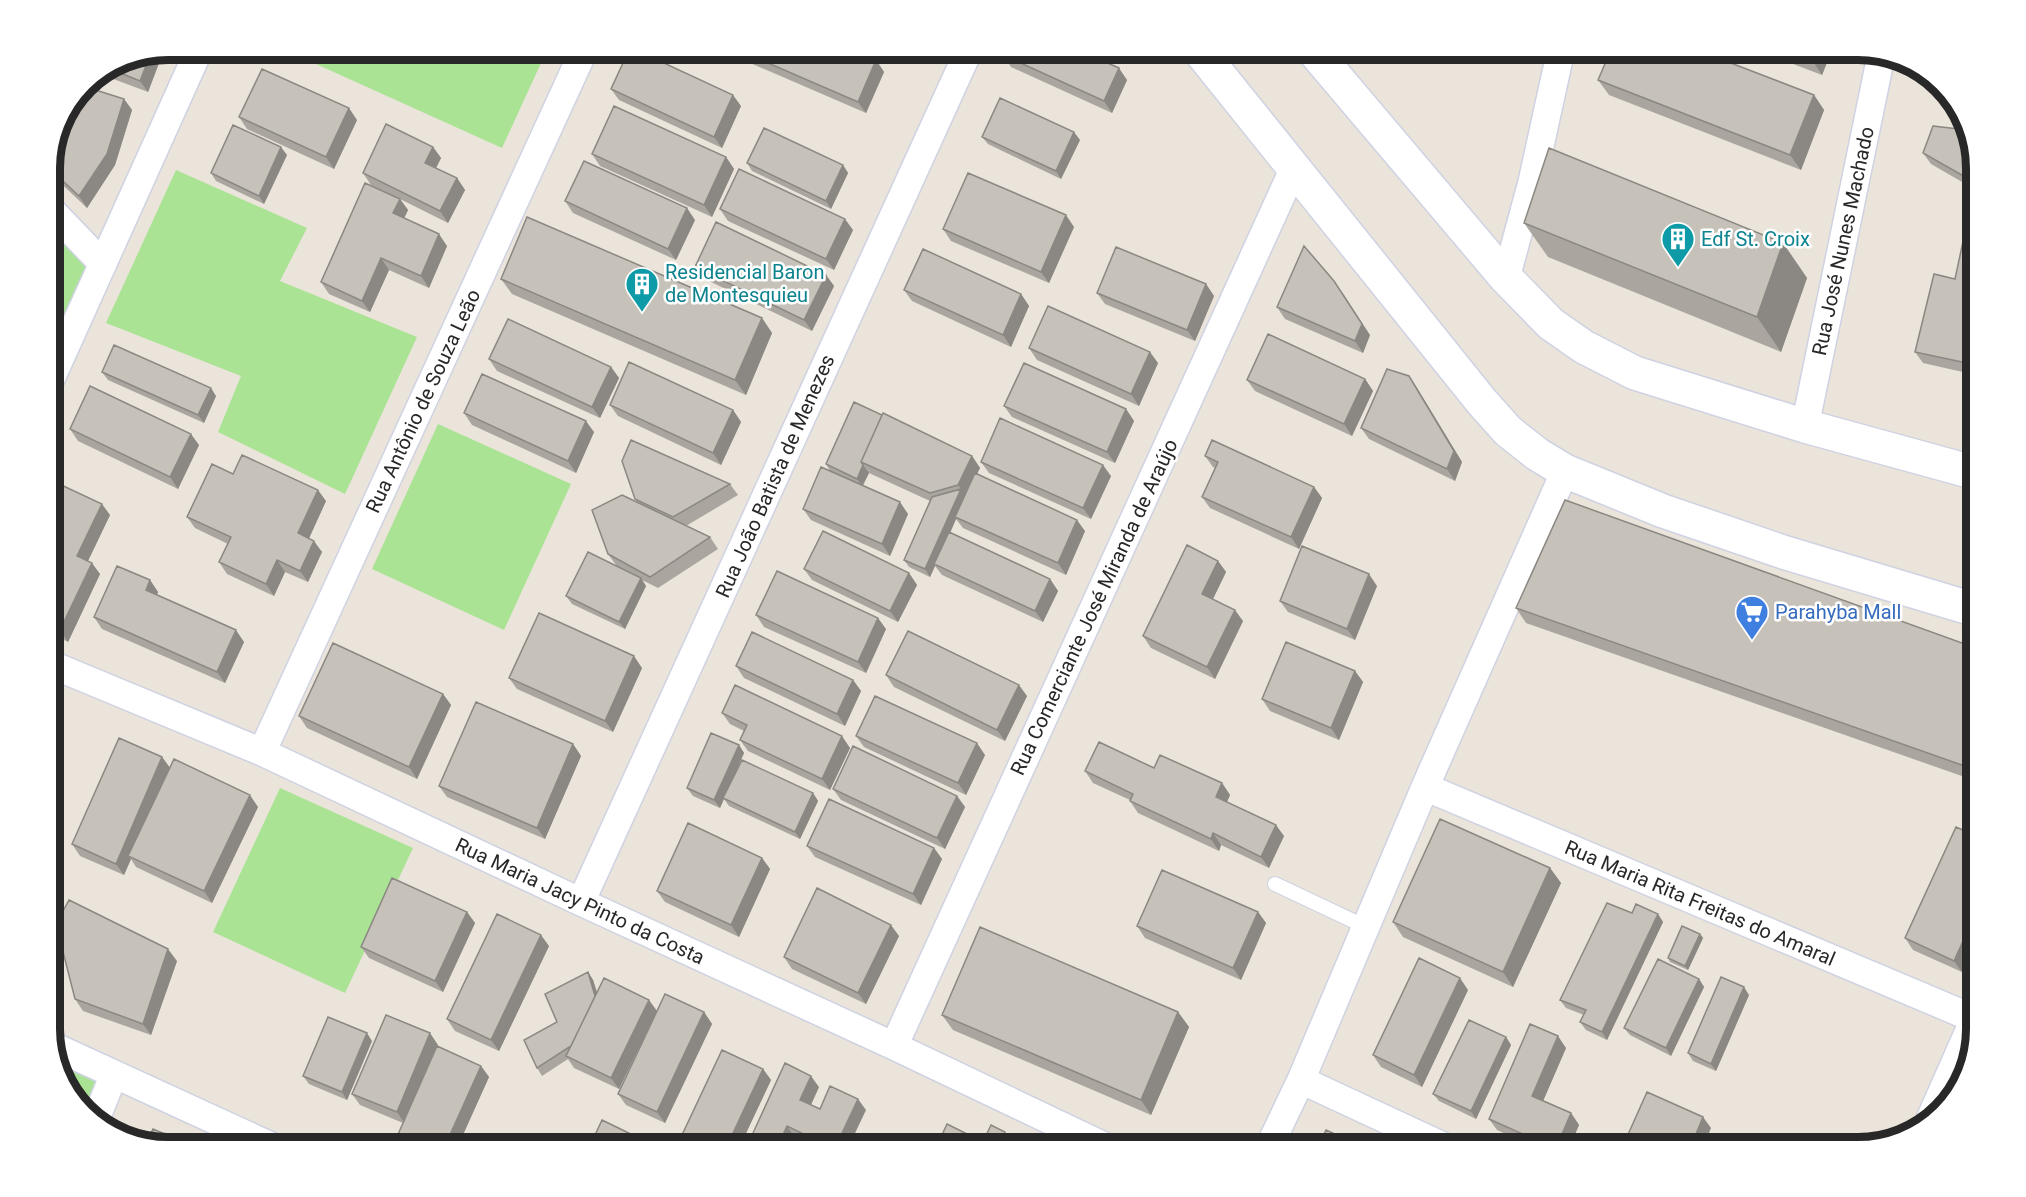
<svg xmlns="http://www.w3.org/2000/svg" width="2026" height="1197" font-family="Roboto,sans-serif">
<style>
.green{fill:#abe395}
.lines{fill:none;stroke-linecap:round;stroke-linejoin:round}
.lane-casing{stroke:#cfd2e2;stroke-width:16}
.street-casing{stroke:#cfd2e2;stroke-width:30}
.secondary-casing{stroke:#cfd2e2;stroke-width:36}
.lane{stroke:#fff;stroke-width:14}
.street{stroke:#fff;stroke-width:27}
.secondary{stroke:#fff;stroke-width:33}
.wall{fill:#aaa69f}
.shaded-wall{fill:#8b8782}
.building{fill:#c6c1b9;stroke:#8b8782;stroke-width:1.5}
.labels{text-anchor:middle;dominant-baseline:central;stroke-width:5;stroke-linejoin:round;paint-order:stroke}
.culture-label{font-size:20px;fill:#0d838f;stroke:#fff;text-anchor:start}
.street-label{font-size:20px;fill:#282828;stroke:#fff}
.shop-label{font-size:20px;fill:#366cbe;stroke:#fff;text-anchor:start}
.rim{fill:none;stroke:#282828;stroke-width:8}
</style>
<rect width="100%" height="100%" fill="#ebe4da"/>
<!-- green -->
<path class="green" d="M285 50H547L502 148Z
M176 170 307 228 280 281 417 337 345 494 218 432 241 376 106 323Z
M50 215 103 271 50 386Z
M438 424 571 484 504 630 372 569Z
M280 788 413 848 345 993 213 932Z
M56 1056 122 1086 104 1128 66 1089Z"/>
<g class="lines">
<!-- lane casing -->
<g class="lane-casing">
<path id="lane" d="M1275 884 1366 927"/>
</g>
<!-- street casing -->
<g class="street-casing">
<path id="street" d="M50 209 103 264
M1506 278 1532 182 1561 50
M50 381 199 50
M1805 426 1881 56
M50 664 262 752 581 902 894 1046 1106 1147
M262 752 584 50
M1425 787 1975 1019
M581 902 969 50
M53 1046 273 1147
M894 1046 1294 168
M1301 1080 1445 1147
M96 1119 114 1074
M1930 1119 1976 1015
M1269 1147 1301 1080 1425 787 1565 471"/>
</g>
<!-- secondary casing -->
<g class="secondary-casing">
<path id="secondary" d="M1199 50 1482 402 1508 431 1537 454 1565 471 1663 511 1783 552 1976 610
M1313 50 1506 278 1551 324 1584 347 1635 373 1805 426 1976 473"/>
</g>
<!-- lane -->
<use href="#lane" class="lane"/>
<!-- street -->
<use href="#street" class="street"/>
<!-- secondary -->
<use href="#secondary" class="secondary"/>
</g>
<!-- wall -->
<path class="wall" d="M164 50 148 92 100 74 123 58Z
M720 50H851L876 60 884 72 866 113Z
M1491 50H1528L1523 63Z
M1756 50H1832L1822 75Z
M1086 53 1127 80 1112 113 1011 67 1003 55Z
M1598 80 1814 95 1824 110 1801 170 1609 95Z
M611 89 741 106 722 148 619 100Z
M124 99 132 110 115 165 87 208 50 173V160Z
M239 117 357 120 334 169 247 129Z
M982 137 1080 140 1061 179 988 144Z
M433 147 441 158 436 168 457 178 465 190 448 223 400 199 408 210 404 218 447 246 429 288 389 270 370 312 329 294 321 282 385 192 371 185 363 173Z
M1923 153 1976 160V190L1931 164Z
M592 154 726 157 734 169 712 217 600 166Z
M287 155 264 204 216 181 211 173Z
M747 163 843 165 848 173 831 209 752 171Z
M565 201 695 220 676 260 573 213Z
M720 209 853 230 834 270 728 221Z
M1524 223 1783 243 1807 278 1781 352 1548 257Z
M1074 227 1049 283 951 241 943 229Z
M1976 234V375L1923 363 1915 352 1955 279Z
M695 267 826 275 834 286 812 331 703 278Z
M501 279 762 318 772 333 746 395 512 294Z
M1206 284 1214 296 1195 341 1105 304 1097 293Z
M904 290 1021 294 1029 306 1011 347 912 301Z
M1277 307 1370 335 1363 353 1285 319Z
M1029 348 1158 363 1139 406 1037 360Z
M489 359 611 367 619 378 600 418 497 371Z
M102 372 216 396 204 423 108 380Z
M1409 376 1417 388 1462 462 1455 481 1369 439 1361 428Z
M1365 379 1373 391 1352 436 1255 391 1247 380Z
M610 405 733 410 741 422 721 465 618 416Z
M1004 406 1126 409 1134 421 1115 463 1012 417Z
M464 413 594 432 576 473 472 425Z
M70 429 199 445 178 489 78 441Z
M972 456 980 468 977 474 1085 531 1066 575 963 528 956 519 950 533 1050 579 1058 591 1043 622 942 575 935 566 930 577 909 567 904 560 930 501 869 473 863 486 908 514 890 556 811 520 803 509 830 471 826 464Z
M1205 456 1314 487 1322 498 1299 549 1210 508 1202 497 1215 468 1213 467Z
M981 462 1111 476 1091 519 989 473Z
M233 474 326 501 309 538 322 552 308 582 285 572 274 596 227 574 219 562 228 544 195 528 187 517Z
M730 484 738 495 686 526 710 537 718 549 658 588 642 580 646 586 625 629 572 604 566 596 616 565 608 554 637 502 635 499Z
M50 497 110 515 88 561 100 574 68 642 50 633Z
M1218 561 1226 572 1213 599 1243 621 1215 679 1151 648 1143 636Z
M804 569 909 573 917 585 898 622 812 580Z
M150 580 158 592 157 595 244 642 225 683 102 629 94 617Z
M1377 586 1355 640 1288 612 1280 601Z
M1516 608 1976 648V781L1526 623Z
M756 615 886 629 866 673 764 627Z
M736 666 853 680 861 691 845 726 744 678Z
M642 668 613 732 517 689 509 678Z
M1355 671 1363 682 1339 740 1270 711 1262 699Z
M886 675 1027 696 1005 741 894 687Z
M443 694 451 705 417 779 307 728 299 716Z
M722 713 850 748 830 790 748 751 740 740 744 731 730 724Z
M856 736 985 755 966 795 864 747Z
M573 744 581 756 545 839 447 797 439 786Z
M739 745 744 753 729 787 813 793 818 801 800 839 729 806 724 799 720 808 693 796 687 788Z
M162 757 170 768 258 807 212 903 136 867 131 859 124 875 80 856 72 844Z
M1154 768 1222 783 1230 795 1227 802 1284 836 1269 868 1221 845 1219 851 1138 813 1130 801V800L1093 783 1085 771Z
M833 789 957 796 965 807 945 849 841 800Z
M1976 836V940L1962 972 1913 950 1905 938Z
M807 846 934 848 942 859 921 905 815 857Z
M762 858 770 869 739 937 665 902 657 891Z
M1550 868 1561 883 1513 987 1403 937 1393 922Z
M467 912 475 923 443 992 369 958 361 947Z
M1258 912 1266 923 1241 980 1145 938 1137 926Z
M1632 913 1658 914 1663 922 1607 1040 1586 1030 1580 1022 1584 1015 1566 1008 1560 1000Z
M1700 934 1703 938 1688 970 1670 962 1668 958Z
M899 936 866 1004 792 969 784 957Z
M549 946 499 1051 455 1031 447 1019Z
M177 961 151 1035 83 1011 75 999Z
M588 972 593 980 597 992 657 1011 619 1089 574 1068 568 1059 542 1076 537 1068 557 1022Z
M1699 979 1704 987 1671 1056 1630 1035 1624 1028Z
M1468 990 1422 1087 1381 1067 1373 1055Z
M1749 995 1716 1071 1693 1061 1688 1053Z
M704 1012 712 1024 665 1123 626 1105 618 1094Z
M1178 1012 1189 1027 1151 1115 953 1030 942 1015Z
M1506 1037 1511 1045 1476 1119 1439 1101 1433 1094Z
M372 1041 347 1100 309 1084 303 1076Z
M438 1045 437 1046 481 1066 489 1077 457 1148H392L403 1123 360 1105 352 1094Z
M1566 1048 1543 1101 1571 1113 1579 1125 1569 1148H1536L1497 1130 1489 1119Z
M763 1069 771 1080 739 1148H692L690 1146 682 1135Z
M819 1087 811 1105 820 1109 866 1110 805 1142 795 1138 790 1148H750L748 1144Z"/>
<!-- shaded-wall -->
<path class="shaded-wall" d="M164 50 148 92 140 81 151 53Z
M1076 50H1087L1083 60Z
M1513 50H1528L1523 63Z
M1816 50H1832L1822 75 1812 60Z
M876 60 884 72 866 113 858 102Z
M1119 68 1127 80 1112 113 1104 101Z
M733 95 741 106 722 148 714 137Z
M1814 95 1824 110 1801 170 1790 155Z
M124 99 132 110 115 165 87 208 79 196Z
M349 108 357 120 334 169 326 157Z
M1074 132 1080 140 1061 179 1056 171Z
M281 147 287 155 264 204 259 196Z
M433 147 441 158 433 174 425 163Z
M726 157 734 169 712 217 704 205Z
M843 165 848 173 831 209 826 201Z
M457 178 465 190 448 223 440 211Z
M400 199 408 210 401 225 393 213Z
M687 208 695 220 676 260 668 249Z
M1066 215 1074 227 1049 283 1041 272Z
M845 219 853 230 834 270 826 259Z
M439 234 447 246 429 288 421 276Z
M1783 243 1807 278 1781 352 1757 317Z
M381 258 389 270 370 312 362 301Z
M826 275 834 286 812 331 804 320Z
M1206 284 1214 296 1195 341 1187 330Z
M1342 292 1370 335 1363 353 1355 341Z
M1021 294 1029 306 1011 347 1003 335Z
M762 318 772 333 746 395 735 380Z
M1150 352 1158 363 1139 406 1131 394Z
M611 367 619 378 600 418 592 407Z
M1409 376 1417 388 1462 462 1455 481 1447 469Z
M1365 379 1373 391 1352 436 1344 424Z
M211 388 216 396 204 423 198 415Z
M1126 409 1134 421 1115 463 1107 452Z
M733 410 741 422 721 465 713 453Z
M586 421 594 432 576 473 568 461Z
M191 434 199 445 178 489 170 477Z
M972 456 980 468 966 496 958 485Z
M863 465 869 473 862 486 857 479Z
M1103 465 1111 476 1091 519 1083 508Z
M1314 487 1322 498 1299 549 1291 537Z
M961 489 966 496 955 517 956 519 936 565 934 564 935 566 930 577 925 569Z
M318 490 326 501 306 545 298 533Z
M900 502 908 514 890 556 882 544Z
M102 504 110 515 85 567 77 556Z
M1077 520 1085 531 1066 575 1058 563Z
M314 541 322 552 308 582 300 571Z
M277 560 285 572 274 596 266 584Z
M1218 561 1226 572 1210 605 1202 594Z
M92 563 100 574 68 642 60 630Z
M909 573 917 585 898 622 890 611Z
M1369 574 1377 586 1355 640 1347 629Z
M641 578 646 586 625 629 619 622Z
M1050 579 1058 591 1043 622 1035 611Z
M150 580 158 592 154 602 146 590Z
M1235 610 1243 621 1215 679 1207 667Z
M878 618 886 629 866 673 858 662Z
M236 630 244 642 225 683 217 672Z
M634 656 642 668 613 732 605 721Z
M1355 671 1363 682 1339 740 1331 728Z
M853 680 861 691 845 726 837 714Z
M1019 685 1027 696 1005 741 997 730Z
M443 694 451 705 417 779 409 767Z
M842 736 850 748 830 790 822 779Z
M977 743 985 755 966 795 958 783Z
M573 744 581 756 545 839 537 828Z
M739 745 744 753 720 808 714 800Z
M162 757 170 768 128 856 131 859 124 875 116 864Z
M1222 783 1230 795 1224 808 1216 797Z
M813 793 818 801 800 839 795 832Z
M250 795 258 807 212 903 204 891Z
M957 796 965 807 945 849 937 838Z
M1276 825 1284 836 1269 868 1261 857Z
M1213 833 1221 845 1219 851 1211 839Z
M934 848 942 859 921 905 913 894Z
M762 858 770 869 739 937 731 925Z
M1550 868 1561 883 1513 987 1503 972Z
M467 912 475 923 443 992 435 981Z
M1258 912 1266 923 1241 980 1233 968Z
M1976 912V940L1962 972 1954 961Z
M1658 914 1663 922 1607 1040 1602 1032Z
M891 925 899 936 866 1004 858 993Z
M1700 934 1703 938 1688 970 1685 966Z
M541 935 549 946 499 1051 491 1040Z
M168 949 177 961 151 1035 143 1024Z
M588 972 593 980 602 1009 583 1049Z
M1460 978 1468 990 1422 1087 1414 1075Z
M1699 979 1704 987 1671 1056 1666 1048Z
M1744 987 1749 995 1716 1071 1711 1064Z
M649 1000 657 1011 619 1089 611 1078Z
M704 1012 712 1024 665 1123 657 1112Z
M1178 1012 1189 1027 1151 1115 1141 1100Z
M367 1033 372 1041 347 1100 342 1092Z
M430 1033 438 1045 405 1124 397 1112Z
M1558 1036 1566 1048 1540 1108 1532 1096Z
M1506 1037 1511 1045 1476 1119 1471 1111Z
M481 1066 489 1077 457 1148H444Z
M763 1069 771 1080 739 1148H726Z
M811 1076 819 1087 808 1111 800 1100Z
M858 1099 866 1110 848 1148H835Z
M1571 1113 1579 1125 1569 1148H1556Z
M1703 1117 1711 1128 1703 1148H1691V1146Z
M787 1126 795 1138 790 1148H777Z
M1005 1132 1013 1143 1011 1148H997Z
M643 1140 649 1148H640Z"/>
<!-- building -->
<path class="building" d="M629 50H636L733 95 714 137 611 89Z
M738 50H851L876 60 858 102Z
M1006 50H1078L1119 68 1104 101 1003 55Z
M1611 50H1697L1814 95 1790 155 1598 80Z
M1784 50H1816L1812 60Z
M151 53 140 81 108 68 123 58Z
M262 69 349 108 326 157 239 117Z
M83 86 124 99 107 154 79 196 50 169V160L62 116Z
M1000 98 1074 132 1056 171 982 137Z
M614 106 726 157 704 205 592 154Z
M386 124 433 147 425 163 457 178 440 211 363 173Z
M233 125 281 147 259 196 211 173Z
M1933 126 1967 130 1976 160V182L1967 178 1923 153Z
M764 128 843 165 826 201 747 163Z
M1549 148 1783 243 1757 317 1524 223Z
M584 161 687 208 668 249 565 201Z
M739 169 845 219 826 259 720 209Z
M968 173 1066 215 1041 272 943 229Z
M365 183 400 199 393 213 439 234 421 276 381 258 362 301 321 282Z
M527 217 762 318 735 380 501 279Z
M716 222 826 275 804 320 695 267Z
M1965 232 1976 234V365L1915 352 1934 274 1955 279Z
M1304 246 1334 281 1362 324 1355 341 1277 307Z
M1116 247 1206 284 1187 330 1097 293Z
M923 249 1021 294 1003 335 904 290Z
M1048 306 1150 352 1131 394 1029 348Z
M508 319 611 367 592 407 489 359Z
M1268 334 1365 379 1344 424 1247 380Z
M114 345 211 388 198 415 102 372Z
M629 362 733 410 713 453 610 405Z
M1024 363 1126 409 1107 452 1004 406Z
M1387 369 1409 376 1454 451 1447 469 1361 428Z
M482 374 586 421 568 461 464 413Z
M90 386 191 434 170 477 70 429Z
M854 402 882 415 861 462 863 465 857 479 826 464Z
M883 413 972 456 958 485 930 493 861 462Z
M1000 418 1103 465 1083 508 981 462Z
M631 440 730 484 673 517 635 499 622 461Z
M1212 440 1314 487 1291 537 1202 497 1218 462 1205 456Z
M242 455 318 490 298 533 314 541 300 571 277 560 266 584 219 562 231 537 187 517 212 464 233 474Z
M821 467 900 502 882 544 803 509Z
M975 473 1077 520 1058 563 955 517Z
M57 483 102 504 77 556 92 563 60 630 50 626V497Z
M961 489 925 569 904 560 932 497Z
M622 495 710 537 650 577 608 554 592 510Z
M1565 500 1976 648V770L1516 608Z
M823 531 909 573 890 611 804 569Z
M949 532 1050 579 1035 611 934 564Z
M1187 545 1218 561 1202 594 1235 610 1207 667 1143 636Z
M1302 546 1369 574 1347 629 1280 601Z
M588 552 641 578 619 622 566 596Z
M117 566 150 580 146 590 236 630 217 672 94 617Z
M777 571 878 618 858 662 756 615Z
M539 613 634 656 605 721 509 678Z
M908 631 1019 685 997 730 886 675Z
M752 632 853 680 837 714 736 666Z
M1286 642 1355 671 1331 728 1262 699Z
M333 643 443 694 409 767 299 716Z
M735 685 842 736 822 779 740 740 747 725 722 713Z
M875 696 977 743 958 783 856 736Z
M476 702 573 744 537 828 439 786Z
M711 733 739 745 714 800 687 788Z
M119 738 162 757 116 864 72 844Z
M1099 742 1154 768 1160 755 1222 783 1216 797 1276 825 1261 857 1213 833 1211 839 1130 801 1133 794 1085 771Z
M853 746 957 796 937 838 833 789Z
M174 759 250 795 204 891 128 856Z
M742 760 813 793 795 832 723 798Z
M829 799 934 848 913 894 807 846Z
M1440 819 1550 868 1503 972 1393 922Z
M688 823 762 858 731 925 657 891Z
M1956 827 1976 836V912L1954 961 1905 938Z
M1162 870 1258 912 1233 968 1137 926Z
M392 878 467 912 435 981 361 947Z
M817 888 891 925 858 993 784 957Z
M69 900 168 949 143 1024 75 999 56 924Z
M1607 903 1632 913 1636 904 1658 914 1602 1032 1580 1022 1586 1010 1560 1000Z
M497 914 541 935 491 1040 447 1019Z
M1682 926 1700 934 1685 966 1668 958Z
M980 927 1178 1012 1141 1100 942 1015Z
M1419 958 1460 978 1414 1075 1373 1055Z
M1658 959 1699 979 1666 1048 1624 1028Z
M588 972 595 996 571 1046 537 1068 524 1040 557 1022 545 994Z
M1721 977 1744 987 1711 1064 1688 1053Z
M604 978 649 1000 611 1078 566 1056Z
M665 994 704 1012 657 1112 618 1094Z
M386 1015 430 1033 397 1112 352 1094Z
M328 1017 367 1033 342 1092 303 1076Z
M1469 1020 1506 1037 1471 1111 1433 1094Z
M1530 1024 1558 1036 1532 1096 1571 1113 1556 1148H1554L1489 1119Z
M437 1046 481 1066 444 1148H392Z
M722 1050 763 1069 726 1148H708L682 1135Z
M785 1063 811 1076 800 1100 820 1109 830 1086 858 1099 835 1148H802L808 1136 787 1126 777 1148H755L748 1144Z
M1647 1092 1703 1117 1691 1146 1694 1148H1622Z
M602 1120 643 1140 640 1148H589Z
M947 1124 983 1142 991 1125 1005 1132 997 1148H936Z
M153 1129 195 1147 168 1148 147 1142Z
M1326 1130 1363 1147V1148H1318Z
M665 1142 678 1148H662Z"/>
<!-- icons -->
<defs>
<g id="building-pin" transform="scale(1.725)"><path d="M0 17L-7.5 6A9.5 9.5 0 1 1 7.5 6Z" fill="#0f9aa8" stroke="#fff"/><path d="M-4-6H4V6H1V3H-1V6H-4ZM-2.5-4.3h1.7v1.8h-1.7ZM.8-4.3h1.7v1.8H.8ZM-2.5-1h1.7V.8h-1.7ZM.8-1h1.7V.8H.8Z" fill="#fff"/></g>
<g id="supermarket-pin" transform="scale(1.725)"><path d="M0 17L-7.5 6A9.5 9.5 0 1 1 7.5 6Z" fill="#3f7fe0" stroke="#fff"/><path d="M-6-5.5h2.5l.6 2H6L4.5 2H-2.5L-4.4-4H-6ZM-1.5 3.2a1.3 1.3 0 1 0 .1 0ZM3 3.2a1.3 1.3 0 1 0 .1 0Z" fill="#fff"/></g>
</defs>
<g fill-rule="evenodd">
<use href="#building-pin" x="1678" y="239"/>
<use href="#building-pin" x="642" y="284"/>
<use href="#supermarket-pin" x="1752" y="612"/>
</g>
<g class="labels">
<!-- culture labels -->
<g class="culture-label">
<text x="1701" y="239">Edf St. Croix</text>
<text x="665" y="272">Residencial Baron<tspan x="665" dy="23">de Montesquieu</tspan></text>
</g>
<!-- street labels -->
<g class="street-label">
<text transform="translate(1843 241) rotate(-78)">Rua José Nunes Machado</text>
<text transform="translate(423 401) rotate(-65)">Rua Antônio de Souza Leão</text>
<text transform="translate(775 476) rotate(-66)">Rua João Batista de Menezes</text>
<text transform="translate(1094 607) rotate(-65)">Rua Comerciante José Miranda de Araújo</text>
<text transform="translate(580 901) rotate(25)">Rua Maria Jacy Pinto da Costa</text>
<text transform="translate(1700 903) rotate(23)">Rua Maria Rita Freitas do Amaral</text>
</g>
<!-- shop labels -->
<g class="shop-label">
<text x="1775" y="612">Parahyba Mall</text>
</g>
</g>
<!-- crop -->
<path d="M0 0H2026V1197H0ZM168 60H1858A108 108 0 0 1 1966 168V1029A108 108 0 0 1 1858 1137H168A108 108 0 0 1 60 1029V168A108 108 0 0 1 168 60Z" fill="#fff" fill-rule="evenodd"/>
<path class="rim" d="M168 60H1858A108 108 0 0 1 1966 168V1029A108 108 0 0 1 1858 1137H168A108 108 0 0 1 60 1029V168A108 108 0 0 1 168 60Z"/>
</svg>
